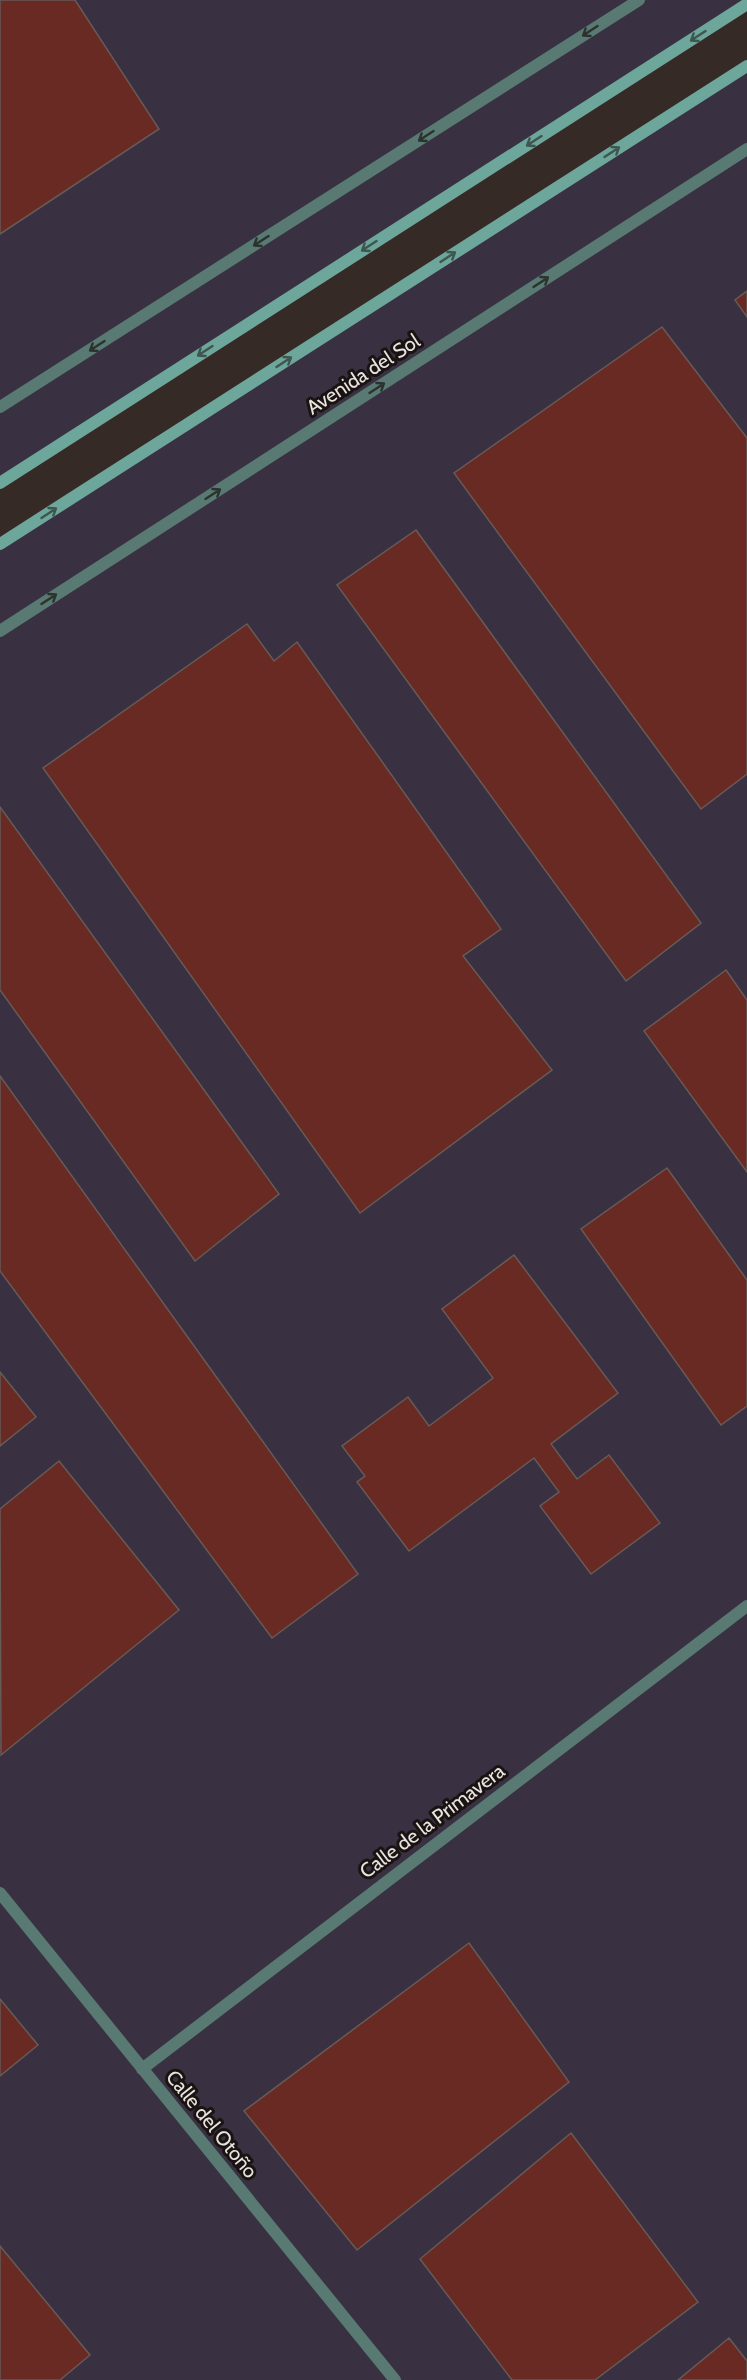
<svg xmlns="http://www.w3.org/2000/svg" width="747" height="2380" font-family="Cabin,sans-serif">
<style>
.industrial{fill:#393141}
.building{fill:#692a23;stroke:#675a57;stroke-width:1.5}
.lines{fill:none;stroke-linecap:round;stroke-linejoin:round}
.minor{stroke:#587a73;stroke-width:12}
.secondary{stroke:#6da69b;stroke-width:12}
.oneway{stroke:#2c332f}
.oneway2{stroke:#3f5650}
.labels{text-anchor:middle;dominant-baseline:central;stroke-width:6;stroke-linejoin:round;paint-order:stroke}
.street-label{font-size:20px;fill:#ebe3e0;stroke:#191412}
</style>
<rect width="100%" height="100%" fill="#362a26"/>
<!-- industrial -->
<path class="industrial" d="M0 0H747L0 483Z
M747 66V2380H0V544Z"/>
<!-- building -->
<path class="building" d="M0 0H75L159 129 0 234Z
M747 291V317L735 300Z
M662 327 747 438V774L701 809 454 473Z
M416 530 701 923 626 981 337 585Z
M247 624 274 661 297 642 501 929 463 956 552 1070 360 1213 43 768Z
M0 807 279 1194 195 1261 0 990Z
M726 970 747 1000V1172L644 1031Z
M0 1076 358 1574 272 1638 0 1271Z
M667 1168 747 1280V1406L721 1425 581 1229Z
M514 1255 618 1393 551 1444 577 1479 609 1455 660 1523 591 1574 540 1506 559 1492 534 1458 409 1551 357 1482 365 1476 342 1446 408 1397 429 1426 493 1378 442 1309Z
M0 1372 36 1417 0 1446Z
M59 1461 179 1610 1 1755 0 1509Z
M469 1943 569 2082 357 2250 244 2111Z
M0 1999 38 2045 0 2076Z
M571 2133 698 2302 595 2380H512L420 2259Z
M0 2246 90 2355 60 2380H0Z
M729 2338 747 2361V2380H678Z"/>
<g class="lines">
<!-- minor -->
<path class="minor" d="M0 407 639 0
M0 631 747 149
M0 1893 395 2380
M142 2069 747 1606"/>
<!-- secondary -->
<path class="secondary" d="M0 483 747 4
M0 544 747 66"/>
</g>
<!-- one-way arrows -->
<defs><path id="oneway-shaft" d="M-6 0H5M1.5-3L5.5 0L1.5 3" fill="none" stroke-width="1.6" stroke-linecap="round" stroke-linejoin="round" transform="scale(1.5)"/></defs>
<g class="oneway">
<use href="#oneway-shaft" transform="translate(590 31) rotate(147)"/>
<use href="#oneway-shaft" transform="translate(426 136) rotate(147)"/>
<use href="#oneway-shaft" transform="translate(261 241) rotate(147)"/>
<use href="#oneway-shaft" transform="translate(541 282) rotate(-33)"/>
<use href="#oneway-shaft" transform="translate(97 346) rotate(147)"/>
<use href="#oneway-shaft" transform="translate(377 388) rotate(-33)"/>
<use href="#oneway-shaft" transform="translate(213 494) rotate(-33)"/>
<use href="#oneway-shaft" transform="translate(49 599) rotate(-33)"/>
</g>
<g class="oneway2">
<use href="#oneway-shaft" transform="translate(698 36) rotate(147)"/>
<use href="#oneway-shaft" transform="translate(534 141) rotate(147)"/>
<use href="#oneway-shaft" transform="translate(612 152) rotate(-33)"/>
<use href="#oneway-shaft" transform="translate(369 246) rotate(147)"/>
<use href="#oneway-shaft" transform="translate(448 257) rotate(-33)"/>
<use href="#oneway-shaft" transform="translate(205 351) rotate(147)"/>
<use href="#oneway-shaft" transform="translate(284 362) rotate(-33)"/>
<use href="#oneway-shaft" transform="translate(49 513) rotate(-33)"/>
</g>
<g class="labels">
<!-- street labels -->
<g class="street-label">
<text transform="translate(363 374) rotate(-33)">Avenida del Sol</text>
<text transform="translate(432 1821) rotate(-37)">Calle de la Primavera</text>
<text transform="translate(212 2124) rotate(51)">Calle del Otoño</text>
</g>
</g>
</svg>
